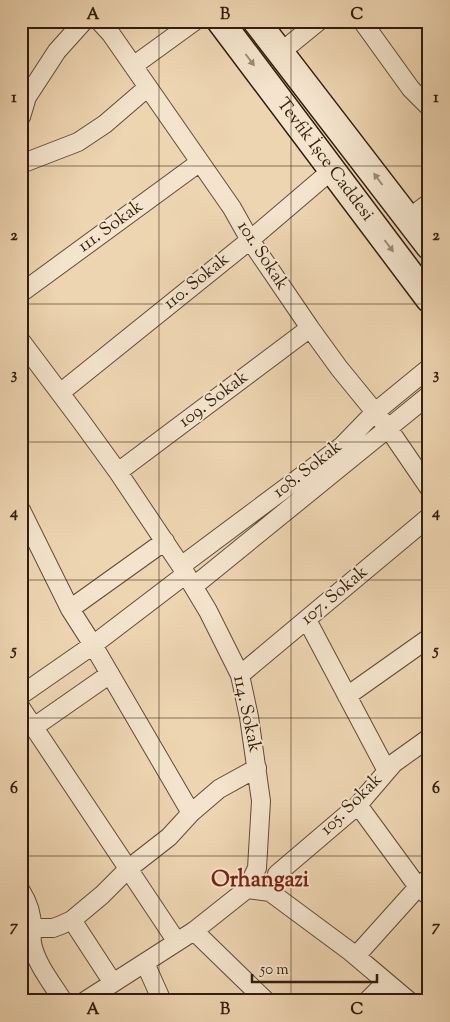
<svg xmlns="http://www.w3.org/2000/svg" width="450" height="1022" font-family="'Sorts Mill Goudy',serif">
<style>
.lines{fill:none;stroke-linecap:round;stroke-linejoin:round}
.minor-casing{stroke:#604b36;stroke-width:20}
.secondary-casing{stroke:#311d0c;stroke-width:29}
.minor{stroke:#f4e4cd;stroke-width:18}
.secondary{stroke:#f4e4cd;stroke-width:26}
.oneway{fill:#9c8a76}
.grid{fill:none;stroke:#311d0c;stroke-width:1;stroke-opacity:0.55}
.labels{text-anchor:middle;dominant-baseline:central;stroke-width:4;stroke-linejoin:round;paint-order:stroke}
.street-label{font-size:18px;fill:#311d0c;stroke:#f4e4cd}
.district-label{font-size:22px;font-weight:bold;fill:#7a1f14;stroke:#f4e4cd}
.neatline{fill:none;stroke:#311d0c;stroke-width:2}
.grid-label{font-size:16px;text-anchor:middle;font-weight:bold;fill:#311d0c}
</style>
<rect width="100%" height="100%" fill="#eed5b2"/>
<filter id="stains"><feTurbulence type="fractalNoise" baseFrequency=".004" numOctaves="4"/><feColorMatrix values="0 0 0 0 .2 0 0 0 0 .09 0 0 0 0 .02 0 0 0 .5 -.17"/></filter>
<radialGradient id="worn" r=".72"><stop offset=".6" stop-color="#630" stop-opacity="0"/><stop offset="1" stop-color="#630" stop-opacity=".3"/></radialGradient>
<g class="lines">
<!-- minor casing -->
<g class="minor-casing">
<path id="minor" d="M99 21 111 34 232 208 250 240 310 328 339 368 388 428 429 488
M362 21 411 89 429 107
M281 52 319 21
M133 66 195 21
M21 117 27 97 57 51 84 21
M21 164 78 142 105 124 148 87
M408 219 429 203
M21 293 200 162
M21 341 81 421 118 472 181 566 208 611 240 675 249 717 261 801 257 868 247 889 194 931 85 1001
M60 393 250 240 332 170
M118 472 310 328
M21 510 70 609 93 645 191 813
M181 566 342 446 374 413 429 368
M194 586 429 395
M70 609 165 541
M307 620 387 771
M240 675 429 517
M21 695 93 645 186 574
M347 696 429 638
M21 708 177 942
M34 727 110 674
M358 805 418 887 429 896
M277 874 358 805 394 763 429 738
M247 889 270 892 351 952 409 1001
M21 891C28 902 32 914 32 927 33 932 31 938 32 943 36 964 52 983 63 1001
M72 920 113 983
M32 928H53L61 925 72 920 102 895 128 869 169 837 191 813 219 789 257 768
M194 931 266 1001
M356 956 418 887 429 878
M145 963 162 1001
M367 1001 386 982"/>
</g>
<!-- secondary casing -->
<g class="secondary-casing">
<g id="secondary">
<path id="s1" d="M220 21 429 299"/>
<path d="M256 21 429 246"/>
</g>
</g>
<!-- minor -->
<use href="#minor" class="minor"/>
<!-- secondary -->
<use href="#secondary" class="secondary"/>
</g>
<!-- one-way arrows -->
<defs><path id="oneway-solid" d="M-6-.8H1V-3.2L6.5 0L1 3.2V.8H-6Z" transform="scale(1.25)"/></defs>
<g class="oneway">
<use href="#oneway-solid" transform="translate(250 60) rotate(53)"/>
<use href="#oneway-solid" transform="translate(378 179) rotate(-127)"/>
<use href="#oneway-solid" transform="translate(389 246) rotate(53)"/>
</g>
<!-- grid -->
<path class="grid" d="M159 21V1001M291 21V1001M21 166H429M21 304H429M21 442H429M21 580H429M21 718H429M21 856H429"/>
<g class="labels">
<!-- street labels -->
<g class="street-label">
<text stroke="none"><textPath href="#s1" startOffset="174">Tevfik İşce Caddesi</textPath></text>
<text transform="translate(111 227) rotate(-36)">111. Sokak</text>
<text transform="translate(262 256) rotate(57)">101. Sokak</text>
<text transform="translate(197 282) rotate(-39)">110. Sokak</text>
<text transform="translate(214 400) rotate(-37)">109. Sokak</text>
<text transform="translate(308 470) rotate(-38)">108. Sokak</text>
<text transform="translate(335 596) rotate(-40)">107. Sokak</text>
<text transform="translate(246 714) rotate(78)">114. Sokak</text>
<text transform="translate(352 805) rotate(-45)">105. Sokak</text>
</g>
<!-- district labels -->
<g class="district-label">
<text x="260" y="881">Orhangazi</text>
</g>
</g>
<!-- margin -->
<rect width="450" height="1022" fill="none" stroke="#eed5b2" stroke-width="55"/>
<!-- scale -->
<path d="M252 974v8h125v-8" fill="none" stroke="#311d0c" stroke-width="2.5"/>
<text x="260" y="974" font-size="15" fill="#311d0c" stroke="#f4e4cd" stroke-width="4" paint-order="stroke">50 m</text>
<rect x="28" y="28" width="394" height="966" class="neatline"/>
<g class="grid-label">
<text x="93" y="19">A</text>
<text x="225" y="19">B</text>
<text x="357" y="19">C</text>
<text x="14" y="102">1</text>
<text x="436" y="102">1</text>
<text x="14" y="240">2</text>
<text x="436" y="240">2</text>
<text x="14" y="379">3</text>
<text x="436" y="379">3</text>
<text x="14" y="517">4</text>
<text x="436" y="517">4</text>
<text x="14" y="655">5</text>
<text x="436" y="655">5</text>
<text x="14" y="793">6</text>
<text x="436" y="793">6</text>
<text x="14" y="931">7</text>
<text x="436" y="931">7</text>
<text x="93" y="1014">A</text>
<text x="225" y="1014">B</text>
<text x="357" y="1014">C</text>
</g>
<rect width="100%" height="100%" filter="url(#stains)"/>
<rect width="100%" height="100%" fill="url(#worn)"/>
</svg>
